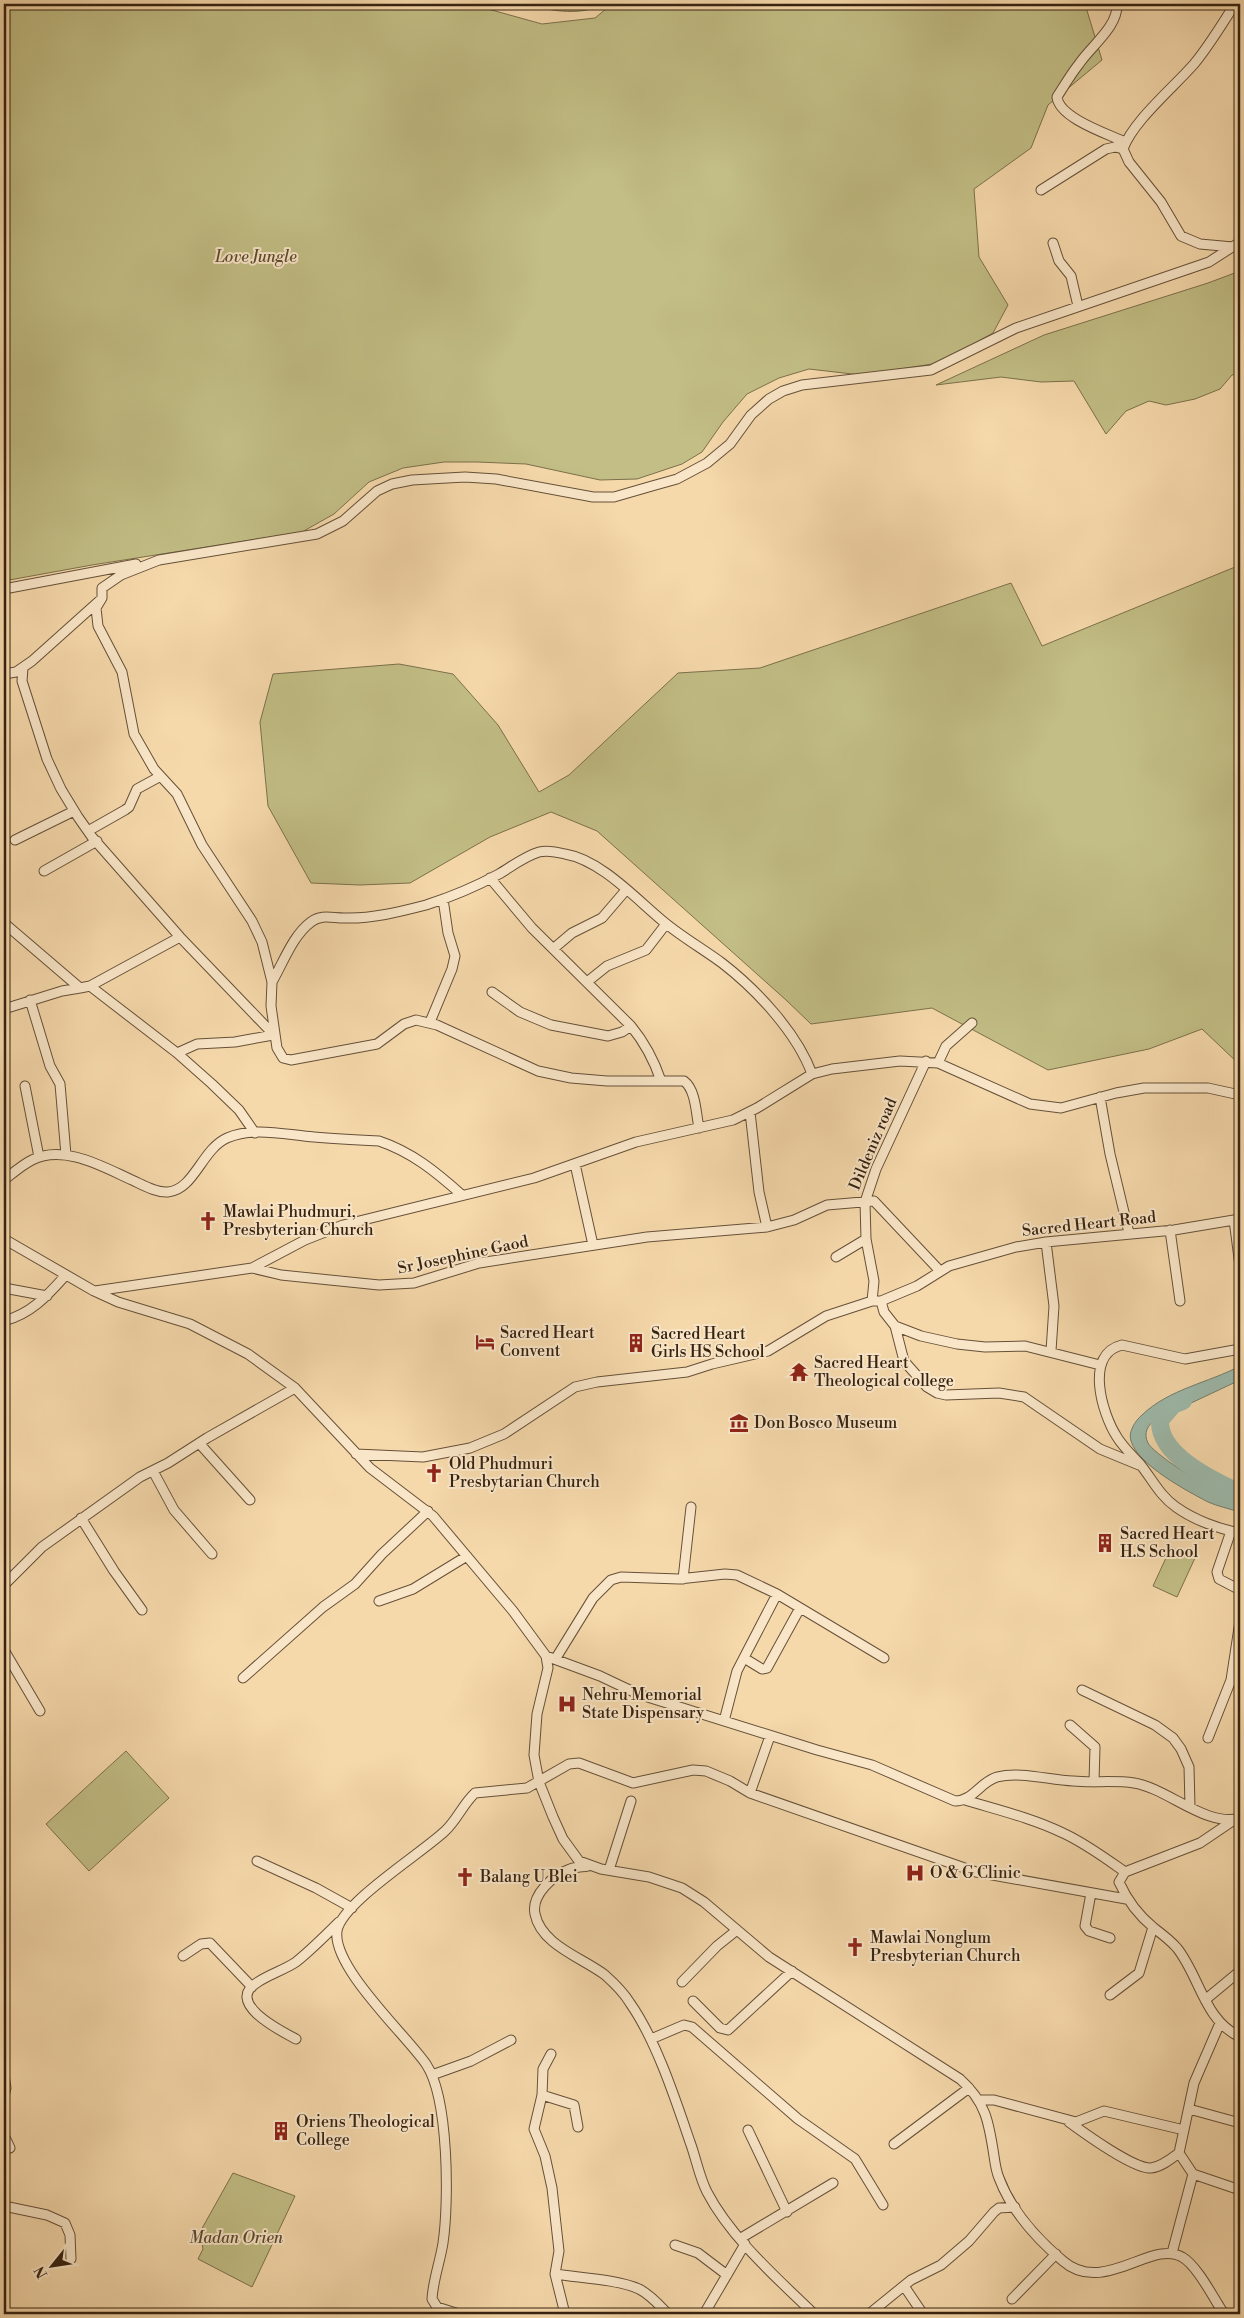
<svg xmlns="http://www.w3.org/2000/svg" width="1244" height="2318" font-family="'Libre Bodoni',serif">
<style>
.green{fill:#c2be85;stroke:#7c704b}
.water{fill:#9dbaab;stroke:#747d6d}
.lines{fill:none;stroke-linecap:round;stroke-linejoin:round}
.river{stroke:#9dbaab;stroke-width:18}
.minor-casing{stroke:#665038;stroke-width:11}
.minor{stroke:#f9e6c8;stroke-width:9}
.labels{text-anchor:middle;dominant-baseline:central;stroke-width:4;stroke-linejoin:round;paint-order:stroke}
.park-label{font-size:16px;font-style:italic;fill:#59492e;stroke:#f9e6c8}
.street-label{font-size:16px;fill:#362211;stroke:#f9e6c8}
.poi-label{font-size:16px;fill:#362211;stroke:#f9e6c8;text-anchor:start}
</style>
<rect width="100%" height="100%" fill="#f6d9ab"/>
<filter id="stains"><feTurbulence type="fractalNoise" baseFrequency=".004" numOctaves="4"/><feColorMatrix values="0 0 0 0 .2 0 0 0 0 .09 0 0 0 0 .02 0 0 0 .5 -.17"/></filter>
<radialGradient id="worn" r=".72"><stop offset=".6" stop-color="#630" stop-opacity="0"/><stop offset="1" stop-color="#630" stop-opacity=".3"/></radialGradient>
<!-- green -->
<path class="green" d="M4 4H470L542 24 595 18 612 4H1085L1102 60 1048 105 1031 148 974 189 979 257 1008 305 993 333 939 363 861 375 809 369 779 378 747 394 723 422 702 452 682 464 637 479 600 480 526 464 477 462H444L403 468 369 482 334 514 302 532 92 565 4 581Z
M520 4H604C576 18 549 9 520 4Z
M1240 271V373L1232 375 1220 389 1195 399 1166 405 1149 401 1126 411 1106 434 1074 381 1041 382 1001 377 936 385 1044 335 1208 283Z
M1240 565V1065L1202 1029 1149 1049 1048 1070 932 1008 811 1024 786 1000 597 831 551 812 490 837 410 883 360 885 311 883 268 806 260 722 273 674 399 664 453 674 498 725 539 792 569 775 678 673 760 668 1011 583 1042 646Z
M1171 1547 1195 1558 1177 1597 1153 1586Z
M126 1751 169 1798 89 1871 46 1824Z
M233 2173 295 2196 252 2287 198 2259 203 2249 200 2232Z"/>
<!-- water -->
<path class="water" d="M1240 1366V1380L1155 1420C1148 1425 1143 1433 1148 1443 1153 1453 1202 1485 1214 1489 1222 1493 1232 1493 1240 1495V1512C1230 1509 1217 1506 1208 1502 1187 1491 1138 1465 1131 1441 1128 1432 1135 1421 1142 1415 1169 1389 1208 1383 1240 1366Z"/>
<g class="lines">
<!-- river -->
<path class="river" d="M1183 1401 1173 1405 1160 1420C1158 1455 1213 1481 1240 1493"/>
<!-- minor casing -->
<g class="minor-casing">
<path id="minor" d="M1117 4C1118 27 1091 46 1079 64 1071 74 1064 86 1057 97 1059 118 1108 134 1125 142
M1041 190 1106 149 1115 147 1123 149
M1053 243 1059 261 1071 276 1078 306
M1233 247 1200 244 1181 236 1161 202 1129 162 1123 149C1133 121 1173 88 1194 64 1209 46 1222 24 1235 4
M4 589 136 564
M23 668 22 681 47 759 61 789 78 817 92 837 180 937 275 1036
M4 674 16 672 32 661 99 601
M88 831 125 810 129 807 137 789 159 777
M15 840 74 811
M44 871 97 841
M490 878 532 928 631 1026C645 1043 654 1060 661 1081
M4 923 80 988 90 986 177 1053 212 1084 239 1110 255 1133
M553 949 572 933 602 918 626 890
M272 982C283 963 293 935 311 922 321 914 332 918 344 918 371 919 399 912 426 905 451 897 475 887 499 874 511 867 525 856 539 852 547 850 557 852 565 854 601 860 636 899 664 922 682 937 703 949 722 963 757 990 797 1033 812 1074
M587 982 607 966 646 950 666 924
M90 986 180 937
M492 992 520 1012 551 1025 608 1036 622 1032 631 1026
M30 1000 50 1066 60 1084 66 1155
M4 1009 62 991 80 988
M430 1022 452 969 455 956 448 933 443 899
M177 1053 197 1044 235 1042 273 1035
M938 1063 946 1046 972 1023
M25 1086 39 1157
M1100 1097 1110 1154 1129 1233
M750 1112 759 1192 767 1227
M699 1128C696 1114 696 1090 684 1081H607L571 1078 538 1071 437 1025 416 1020 404 1024 377 1044 291 1060 283 1058 277 1048 271 1006 272 982 262 942 252 921 202 845 177 794 154 769 134 734 122 672 98 626 96 608 102 598V588L121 575 159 560 317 534 343 521 377 491 392 484 412 480 465 477 496 479 593 497H614L652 486 677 479 707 463 730 444 751 415 769 399 783 391 802 385 931 370 1016 328 1209 262 1240 242
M575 1164 593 1245
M4 1180C13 1173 22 1165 32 1160 64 1144 103 1167 132 1180 143 1185 156 1193 168 1192 194 1190 202 1149 227 1138 253 1126 287 1135 314 1137 336 1139 357 1140 379 1141 412 1152 436 1172 462 1195
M1234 1220 1240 1266
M1170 1230 1180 1301
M4 1239 94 1291 118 1302 190 1324 248 1354 295 1388 370 1468 433 1516 513 1611 546 1656 548 1668 537 1714 534 1755 539 1782 553 1817 563 1839 579 1861 601 1869 649 1877 682 1888 704 1902 769 1957 960 2079C986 2102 989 2123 994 2156 995 2163 996 2171 999 2178 1011 2210 1037 2239 1063 2261 1103 2296 1152 2239 1182 2257 1197 2265 1214 2299 1224 2314
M1046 1242 1054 1306 1051 1351
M836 1257 866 1239
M252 1268 305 1240 343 1225 534 1178 636 1142 733 1120 757 1108 812 1074 832 1069 900 1061 938 1063 1030 1104 1061 1108 1116 1093 1144 1088H1208L1240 1095
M4 1288 47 1296
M95 1291 252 1268 281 1275 379 1285 414 1283 479 1263 647 1237 767 1227 794 1220 827 1205 874 1201 940 1271
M872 1301 874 1281 866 1239 865 1202 876 1169 926 1061
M881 1301 884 1312 895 1326 921 1336 957 1344 985 1347 1025 1346 1100 1365
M4 1321C31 1314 47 1296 65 1276
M895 1326 904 1361 927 1387 937 1393 946 1395 999 1393 1024 1397 1100 1449 1139 1465
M1240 1349 1185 1359 1122 1345C1084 1354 1102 1414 1117 1437 1123 1447 1132 1455 1140 1464 1152 1479 1160 1496 1176 1507 1194 1520 1219 1529 1240 1533
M199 1443 250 1500
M356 1454 423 1457 470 1448 504 1434 575 1387 597 1382 687 1372 712 1364 768 1351 826 1316 872 1301H881L917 1286 949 1266 1016 1247 1046 1242 1174 1230 1240 1219
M153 1471 174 1510 212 1554
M81 1518 114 1571 142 1610
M1231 1531 1217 1572 1219 1579 1240 1590
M683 1579 691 1507
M4 1585 42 1547 140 1477 168 1463 207 1438 295 1388
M379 1601 413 1589 467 1556
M4 1650 40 1711
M546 1656 600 1676 638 1694 817 1750 872 1765 955 1801C973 1801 980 1782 997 1777 1020 1771 1049 1780 1073 1781 1093 1783 1114 1780 1134 1783 1167 1788 1207 1828 1240 1818
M556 1658 593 1598 611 1580 621 1577 679 1579 725 1574 737 1575 777 1594 884 1658
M744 1658 762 1669 767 1668 800 1608
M243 1678 323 1607 355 1584 382 1554 428 1511
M1082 1690 1155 1725 1173 1738 1181 1749 1189 1767 1190 1806
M724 1721 737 1671 777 1594
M1070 1725 1095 1747 1094 1782
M1208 1738 1231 1680 1240 1621
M750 1793 770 1736
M965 1800C998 1810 1032 1818 1063 1833 1085 1843 1105 1858 1125 1872
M1234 1820 1200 1843 1125 1872 1119 1882C1127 1900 1138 1915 1154 1928 1162 1934 1170 1940 1177 1948 1200 1977 1204 2020 1240 2037
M257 1861 316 1888 352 1908
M588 1866C582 1867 575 1867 570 1869 553 1875 531 1895 535 1914 541 1945 583 1958 605 1975 614 1983 624 1993 630 2003 656 2040 675 2098 690 2142 696 2158 699 2176 707 2192 731 2238 777 2278 814 2314
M609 1870 631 1801
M1091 1893 1085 1926 1089 1931 1110 1938
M183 1956 201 1944 210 1943 252 1987
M682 1982 717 1946 737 1930
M1110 1995 1139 1973 1153 1927
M1205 2000 1240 1971
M693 2001 720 2028 728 2030 792 1971
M1220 2023 1194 2083 1179 2153 1193 2174 1240 2190
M296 2039C281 2031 223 2002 258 1982 270 1974 284 1970 296 1962 311 1950 325 1936 339 1922
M651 2039 684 2025 692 2027 798 2119 855 2159 883 2205
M551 2054 543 2069 542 2095 534 2129 545 2156 552 2188 559 2251 555 2274 565 2314
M4 2075 6 2088 4 2096
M432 2075 471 2061 511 2040
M542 2095 574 2105 578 2127
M979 2100H994L1076 2122 1104 2111 1184 2130
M1189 2109 1240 2123
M1069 2122C1084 2133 1134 2169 1151 2168 1161 2167 1171 2159 1179 2153
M748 2130 787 2212
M4 2135 10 2148
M894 2144 969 2088
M4 2206 47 2215 65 2223 70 2235 71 2259
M741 2238 833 2183
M675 2245 698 2253 727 2275
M1172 2253 1193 2174
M555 2274C580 2278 616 2279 639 2289 651 2295 659 2305 668 2314
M904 2286 923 2314
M1012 2299 1056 2254
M459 2314 437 2307 432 2299C433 2280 440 2262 443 2243 449 2203 449 2098 426 2064 406 2035 332 1967 337 1931 341 1903 422 1853 445 1831 457 1820 463 1804 475 1793L527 1788 569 1764 579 1763 633 1783 693 1770 706 1771 730 1781 750 1793 976 1872 1126 1899
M704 2314 745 2244
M869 2314 911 2280 941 2265 969 2241 994 2212 999 2208 1015 2207"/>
</g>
<!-- minor -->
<use href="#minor" class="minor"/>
</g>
<!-- icons -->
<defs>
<g id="church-bare" transform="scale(1.5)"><path d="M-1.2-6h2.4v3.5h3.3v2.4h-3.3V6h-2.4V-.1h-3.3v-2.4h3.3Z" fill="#8f2418" stroke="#f9e6c8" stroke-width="2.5" paint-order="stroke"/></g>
<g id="hotel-bare" transform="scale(1.5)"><path d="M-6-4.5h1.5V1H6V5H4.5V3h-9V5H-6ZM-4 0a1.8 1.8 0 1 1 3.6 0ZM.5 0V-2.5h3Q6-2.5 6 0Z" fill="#8f2418" stroke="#f9e6c8" stroke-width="2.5" paint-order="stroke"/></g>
<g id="building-bare" transform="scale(1.5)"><path d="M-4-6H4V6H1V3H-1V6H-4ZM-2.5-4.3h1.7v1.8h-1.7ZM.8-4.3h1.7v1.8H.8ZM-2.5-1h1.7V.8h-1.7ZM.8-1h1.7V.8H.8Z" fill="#8f2418" stroke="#f9e6c8" stroke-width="2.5" paint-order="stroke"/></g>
<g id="temple-bare" transform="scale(1.5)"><path d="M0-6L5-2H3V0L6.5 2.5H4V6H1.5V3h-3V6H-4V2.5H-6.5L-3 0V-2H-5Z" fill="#8f2418" stroke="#f9e6c8" stroke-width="2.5" paint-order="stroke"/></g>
<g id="museum-bare" transform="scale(1.5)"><path d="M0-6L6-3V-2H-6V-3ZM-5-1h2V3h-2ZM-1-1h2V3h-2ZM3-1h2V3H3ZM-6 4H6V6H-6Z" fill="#8f2418" stroke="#f9e6c8" stroke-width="2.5" paint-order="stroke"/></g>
<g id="hospital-bare" transform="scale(1.5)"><path d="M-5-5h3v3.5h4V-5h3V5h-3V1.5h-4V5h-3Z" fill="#8f2418" stroke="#f9e6c8" stroke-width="2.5" paint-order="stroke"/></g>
</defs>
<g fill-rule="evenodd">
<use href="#church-bare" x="208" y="1221"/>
<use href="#hotel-bare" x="485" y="1342"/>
<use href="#building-bare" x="636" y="1343"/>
<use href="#temple-bare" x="799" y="1372"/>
<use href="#museum-bare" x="739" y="1423"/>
<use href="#church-bare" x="434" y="1473"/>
<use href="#building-bare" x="1105" y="1543"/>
<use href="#hospital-bare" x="567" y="1704"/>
<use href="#hospital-bare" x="915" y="1873"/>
<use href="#church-bare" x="465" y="1877"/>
<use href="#church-bare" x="855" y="1947"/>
<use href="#building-bare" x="281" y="2131"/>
</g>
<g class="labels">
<!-- park labels -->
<g class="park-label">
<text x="256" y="257">Love Jungle</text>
<text x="236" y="2238">Madan Orien</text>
</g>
<!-- street labels -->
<g class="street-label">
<text transform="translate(873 1144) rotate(-67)">Dildeniz road</text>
<text transform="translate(1089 1224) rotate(-6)">Sacred Heart Road</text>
<text transform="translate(463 1255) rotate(-12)">Sr Josephine Gaod</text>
</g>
<!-- poi labels -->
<g class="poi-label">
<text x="223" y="1212">Mawlai Phudmuri,<tspan x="223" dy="18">Presbyterian Church</tspan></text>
<text x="500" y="1333">Sacred Heart<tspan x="500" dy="18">Convent</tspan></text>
<text x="651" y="1334">Sacred Heart<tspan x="651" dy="18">Girls HS School</tspan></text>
<text x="814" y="1363">Sacred Heart<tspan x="814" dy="18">Theological college</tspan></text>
<text x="754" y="1423">Don Bosco Museum</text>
<text x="449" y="1464">Old Phudmuri<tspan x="449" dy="18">Presbytarian Church</tspan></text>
<text x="1120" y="1534">Sacred Heart<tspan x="1120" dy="18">H.S School</tspan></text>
<text x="582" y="1695">Nehru Memorial<tspan x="582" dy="18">State Dispensary</tspan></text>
<text x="930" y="1873">O &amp; G Clinic</text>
<text x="480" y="1877">Balang U Blei</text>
<text x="870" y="1938">Mawlai Nonglum<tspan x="870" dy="18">Presbyterian Church</tspan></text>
<text x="296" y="2122">Oriens Theological<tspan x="296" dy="18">College</tspan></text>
</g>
</g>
<!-- margin -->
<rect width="1244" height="2318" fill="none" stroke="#f6d9ab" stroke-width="20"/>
<rect x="5" y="5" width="1234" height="2308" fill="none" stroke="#362211" stroke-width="2.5"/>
<rect x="10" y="10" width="1224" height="2298" fill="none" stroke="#362211"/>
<!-- north arrow -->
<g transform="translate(52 2266) rotate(240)" stroke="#f9e6c8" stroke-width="4" paint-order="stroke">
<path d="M0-4L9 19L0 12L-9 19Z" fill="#362211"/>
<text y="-8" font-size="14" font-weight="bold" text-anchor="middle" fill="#362211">N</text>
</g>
<rect width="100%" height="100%" filter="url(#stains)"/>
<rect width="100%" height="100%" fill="url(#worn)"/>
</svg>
